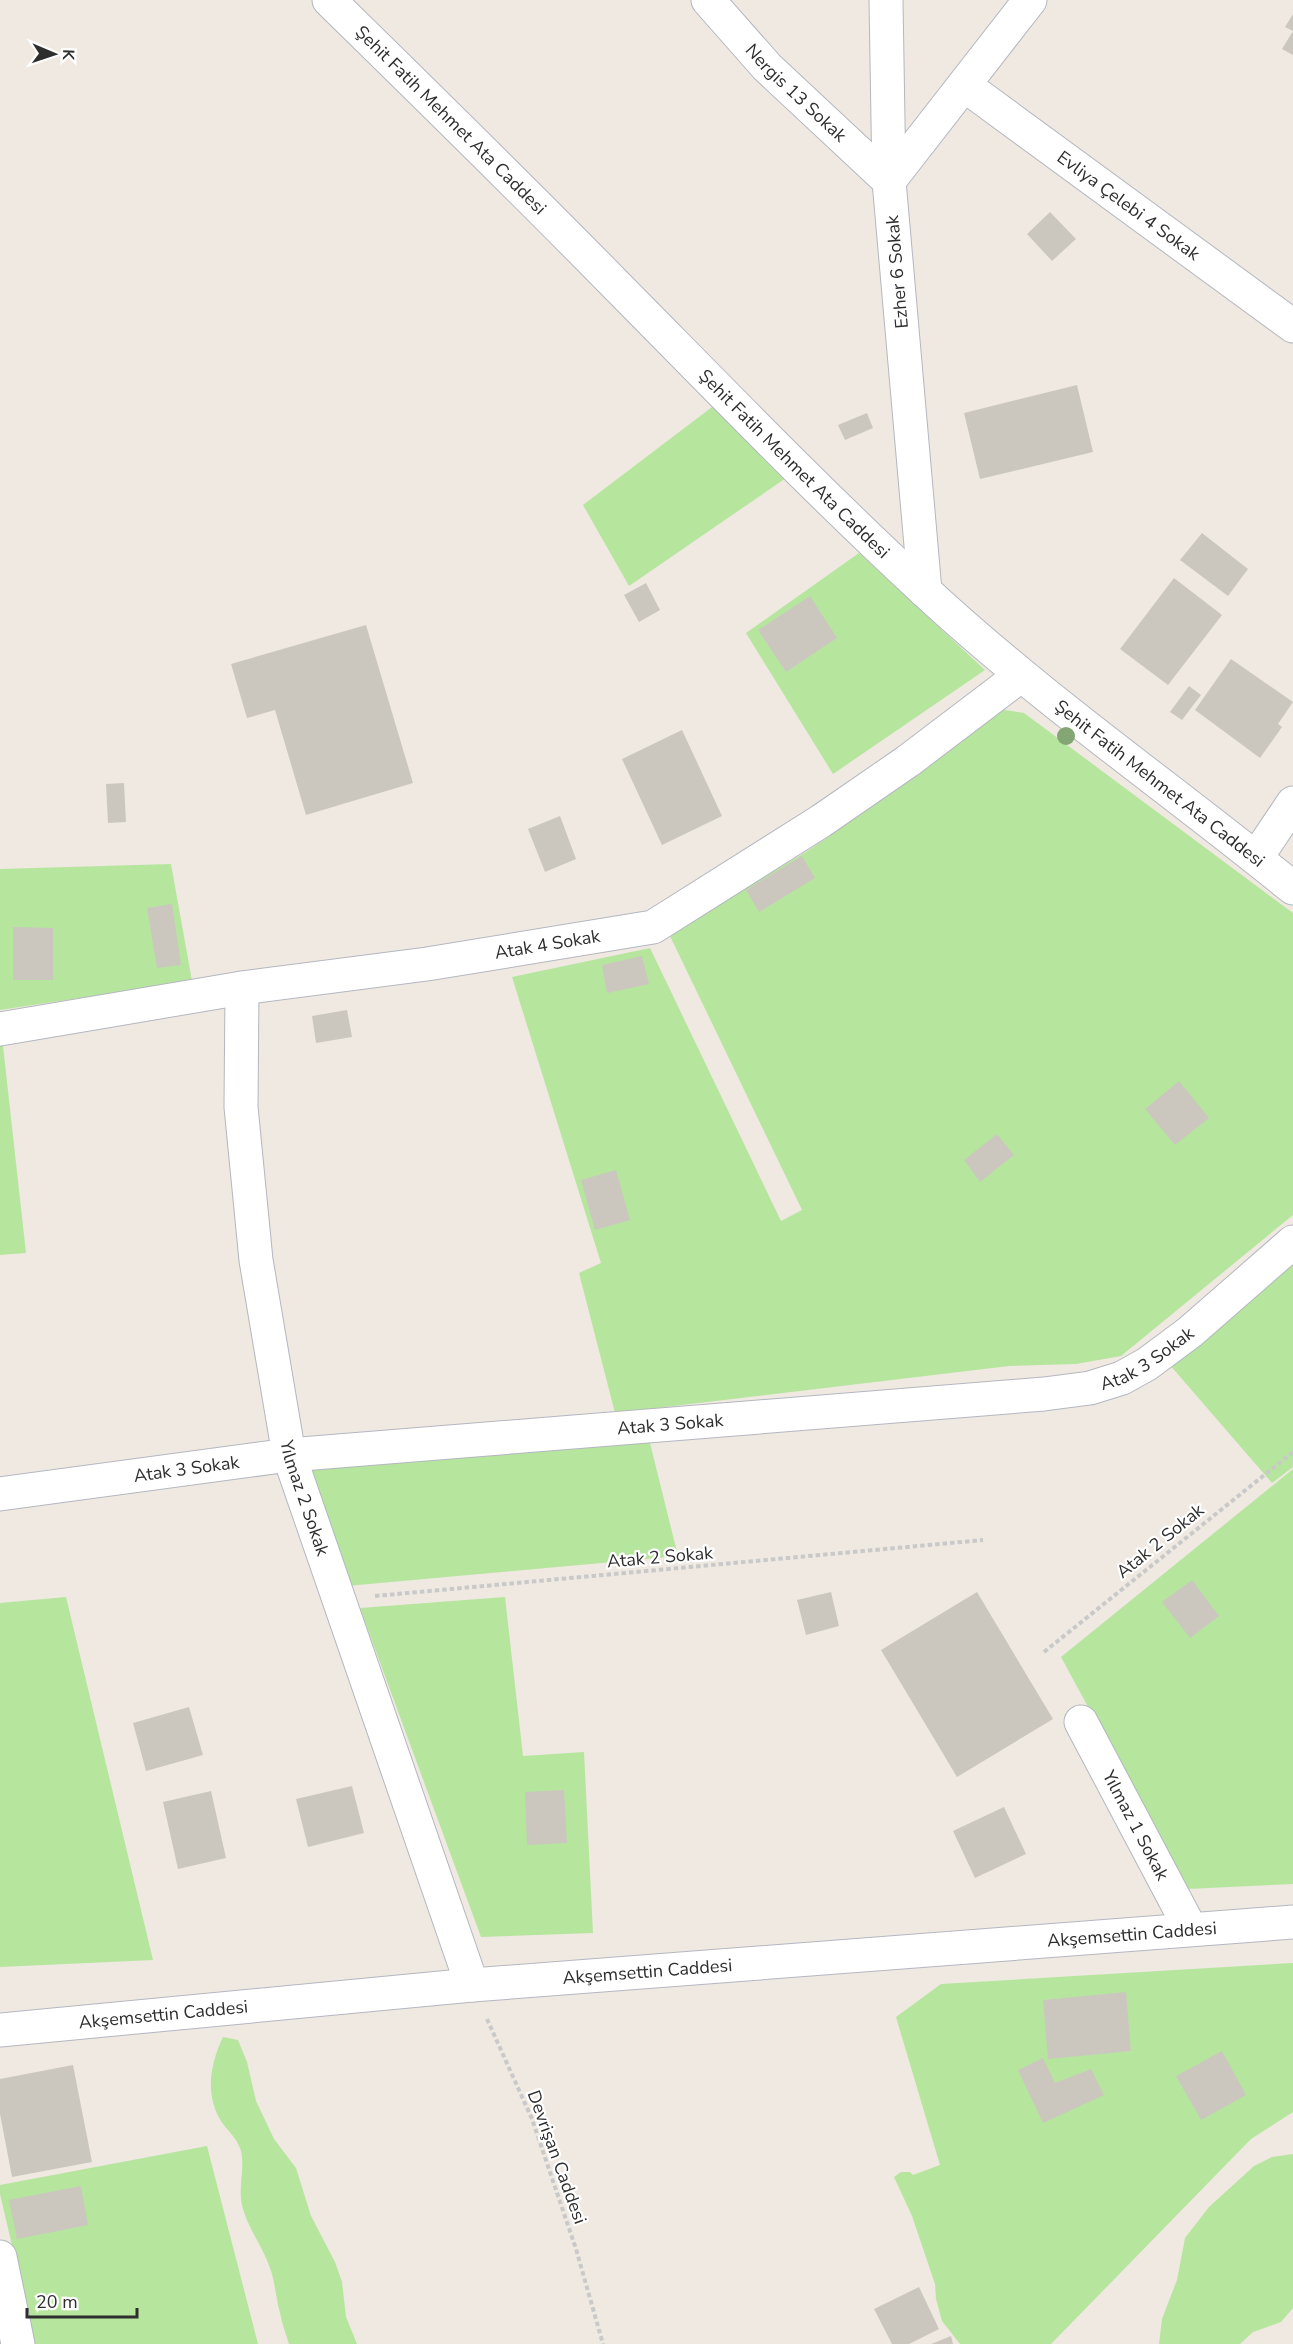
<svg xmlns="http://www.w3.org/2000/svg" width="1293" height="2344" font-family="'Nunito Sans',sans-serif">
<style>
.green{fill:#b6e59e}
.building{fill:#cbc7bf}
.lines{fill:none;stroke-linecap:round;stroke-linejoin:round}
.street-casing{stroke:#b4b7c1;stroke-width:35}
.secondary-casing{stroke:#b4b7c1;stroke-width:35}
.path{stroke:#c9c9c9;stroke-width:4;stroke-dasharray:4.5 3;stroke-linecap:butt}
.street{stroke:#fff;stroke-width:33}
.secondary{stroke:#fff;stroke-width:33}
.tree{fill:#84a574}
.labels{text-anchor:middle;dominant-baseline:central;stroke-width:4.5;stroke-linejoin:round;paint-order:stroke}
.street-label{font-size:18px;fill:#2e2e2e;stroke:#fff}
</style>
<rect width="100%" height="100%" fill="#efe9e1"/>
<!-- green -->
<path class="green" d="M716 404 786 478 629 586 583 505Z
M859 553 985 670 833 774 746 633Z
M1005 710 1024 713 1293 913V1215L1121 1356 1076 1364 1009 1366 615 1413 579 1273 601 1263 512 977 650 948 781 1221 802 1210 669 934 806 852 898 789 992 714Z
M171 864 192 981 0 1010V869Z
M0 1046H3L26 1253 0 1255Z
M1293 1256V1467L1272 1483 1169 1364Z
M649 1439 678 1556 347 1586 310 1462Z
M1293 1469V1884L1187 1889 1061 1657Z
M66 1597 153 1960 0 1967V1603Z
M505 1597 523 1756 584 1752 593 1933 481 1937 360 1608Z
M1293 1963V2112L1251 2139 1051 2344H960L942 2321 936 2299 935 2284 912 2216 894 2177 901 2172H910L913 2175 940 2165 896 2017 941 1984Z
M223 2037 238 2040 247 2062 256 2101 274 2139 296 2168 311 2216 335 2262 342 2282 346 2317 357 2344H289C286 2334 282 2324 280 2313 276 2298 275 2282 270 2268 263 2247 247 2227 242 2205 238 2187 245 2169 241 2151 238 2140 230 2133 223 2124 204 2097 210 2064 223 2037Z
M207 2146 258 2344H35L0 2194V2185Z
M1293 2154V2308L1281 2322 1253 2332 1240 2344H1159L1162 2319 1177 2280 1185 2238 1209 2207 1254 2166 1272 2157Z"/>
<!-- building -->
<path class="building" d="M1293 14V55L1282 49 1293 31 1285 27Z
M1050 212 1076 239 1052 261 1027 234Z
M1077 385 1093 452 980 479 964 413Z
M867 413 873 428 845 440 838 425Z
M1202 533 1248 569 1228 596 1180 560Z
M1174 578 1222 615 1168 685 1120 649Z
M646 583 660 610 639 622 624 595Z
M810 596 837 638 786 672 758 630Z
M366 625 413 783 306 815 275 710 247 718 231 664Z
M1231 659 1293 702 1278 724 1282 727 1260 758 1195 710Z
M1189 686 1201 695 1182 720 1170 712Z
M682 730 722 816 662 845 622 759Z
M124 783 126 822 108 823 106 784Z
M560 816 576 859 545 872 528 829Z
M802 856 815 878 759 912 746 890Z
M172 904 181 965 157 968 147 908Z
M13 927 53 928V980H13Z
M642 956 649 984 607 993 602 965Z
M347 1010 352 1037 316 1043 312 1016Z
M1179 1081 1209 1118 1175 1145 1145 1109Z
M997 1134 1014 1155 980 1182 964 1160Z
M616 1170 630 1220 595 1230 581 1180Z
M1192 1580 1219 1616 1190 1638 1162 1602Z
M831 1592 839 1626 806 1635 797 1600Z
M977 1592 1053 1719 957 1777 881 1650Z
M189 1707 203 1755 146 1771 133 1723Z
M352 1786 364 1833 308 1847 296 1799Z
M564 1790 567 1843 527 1845 525 1792Z
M211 1791 226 1858 178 1869 163 1802Z
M1004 1807 1026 1854 975 1878 953 1831Z
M1126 1992 1131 2051 1048 2059 1043 2000Z
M1222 2051 1246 2095 1201 2120 1176 2076Z
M1043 2058 1055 2083 1091 2069 1104 2095 1043 2123 1018 2070Z
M73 2065 92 2162 12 2177 0 2114V2079Z
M81 2186 88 2225 17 2239 9 2200Z
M919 2287 939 2329 909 2344H892L874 2309Z
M951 2336 953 2344H931Z"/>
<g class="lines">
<!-- street casing -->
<g class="street-casing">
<g id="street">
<path id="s1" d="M708 0 767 67 889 181"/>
<path d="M886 0 889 181"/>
<path id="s2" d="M964 85 1293 326"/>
<path d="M925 591 889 181 1030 0"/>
<path d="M1256 858 1293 803"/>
<path id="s3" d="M242 988 241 1107 256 1260 289 1455 472 1985"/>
<path id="s4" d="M0 1029 242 988 427 964 653 927 821 821 908 761 1020 676"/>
<path id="s5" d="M0 1494 289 1455 1044 1394 1090 1388 1122 1378 1147 1364 1190 1332 1293 1242"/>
<path id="s6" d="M1081 1722 1190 1928"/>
<path d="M0 2257 18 2344"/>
</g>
</g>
<!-- secondary casing -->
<g class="secondary-casing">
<g id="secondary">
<path id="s7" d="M329 0C425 94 521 188 615 284 717 387 817 491 924 590 1040 698 1170 788 1293 888"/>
<path id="s8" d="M0 2030 472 1985 1293 1922"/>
</g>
</g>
<!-- path -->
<path class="path" d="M375 1596 983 1540
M1044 1652 1293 1452
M487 2019 532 2119 576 2249 603 2344"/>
<!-- street -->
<use href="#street" class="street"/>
<!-- secondary -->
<use href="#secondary" class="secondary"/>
</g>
<!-- trees -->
<circle class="tree" cx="1066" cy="736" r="9"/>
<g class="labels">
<!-- street labels -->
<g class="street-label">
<text stroke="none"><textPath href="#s1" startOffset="128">Nergis 13 Sokak</textPath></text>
<text stroke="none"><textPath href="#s7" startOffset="171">Şehit Fatih Mehmet Ata Caddesi</textPath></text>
<text stroke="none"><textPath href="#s2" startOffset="204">Evliya Çelebi 4 Sokak</textPath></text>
<text transform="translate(897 272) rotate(-95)">Ezher 6 Sokak</text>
<text stroke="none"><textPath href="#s7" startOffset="657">Şehit Fatih Mehmet Ata Caddesi</textPath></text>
<text stroke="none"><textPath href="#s7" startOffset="1143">Şehit Fatih Mehmet Ata Caddesi</textPath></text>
<text stroke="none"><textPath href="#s4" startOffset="554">Atak 4 Sokak</textPath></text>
<text stroke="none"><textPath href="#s5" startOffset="1160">Atak 3 Sokak</textPath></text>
<text stroke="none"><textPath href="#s5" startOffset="674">Atak 3 Sokak</textPath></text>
<text stroke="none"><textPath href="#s5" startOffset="188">Atak 3 Sokak</textPath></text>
<text stroke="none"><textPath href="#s3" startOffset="516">Yılmaz 2 Sokak</textPath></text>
<text transform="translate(1160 1541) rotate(-39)">Atak 2 Sokak</text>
<text transform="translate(660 1557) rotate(-5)">Atak 2 Sokak</text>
<text stroke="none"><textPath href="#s6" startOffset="117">Yılmaz 1 Sokak</textPath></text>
<text stroke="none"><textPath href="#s8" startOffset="1136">Akşemsettin Caddesi</textPath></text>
<text stroke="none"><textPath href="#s8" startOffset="650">Akşemsettin Caddesi</textPath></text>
<text stroke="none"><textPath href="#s8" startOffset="164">Akşemsettin Caddesi</textPath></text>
<text transform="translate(557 2157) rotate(70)">Devrişan Caddesi</text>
</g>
</g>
<!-- north arrow -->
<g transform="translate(54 54) rotate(92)" stroke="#ffffff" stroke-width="4.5" paint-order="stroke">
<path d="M0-4.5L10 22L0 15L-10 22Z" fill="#2e2e2e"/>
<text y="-9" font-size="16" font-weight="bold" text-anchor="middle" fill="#2e2e2e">K</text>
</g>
<!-- scale -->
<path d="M27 2308v9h110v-9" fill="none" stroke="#2e2e2e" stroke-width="3"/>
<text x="36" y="2308" font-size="18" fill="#2e2e2e" stroke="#ffffff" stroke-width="4.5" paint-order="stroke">20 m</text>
</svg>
